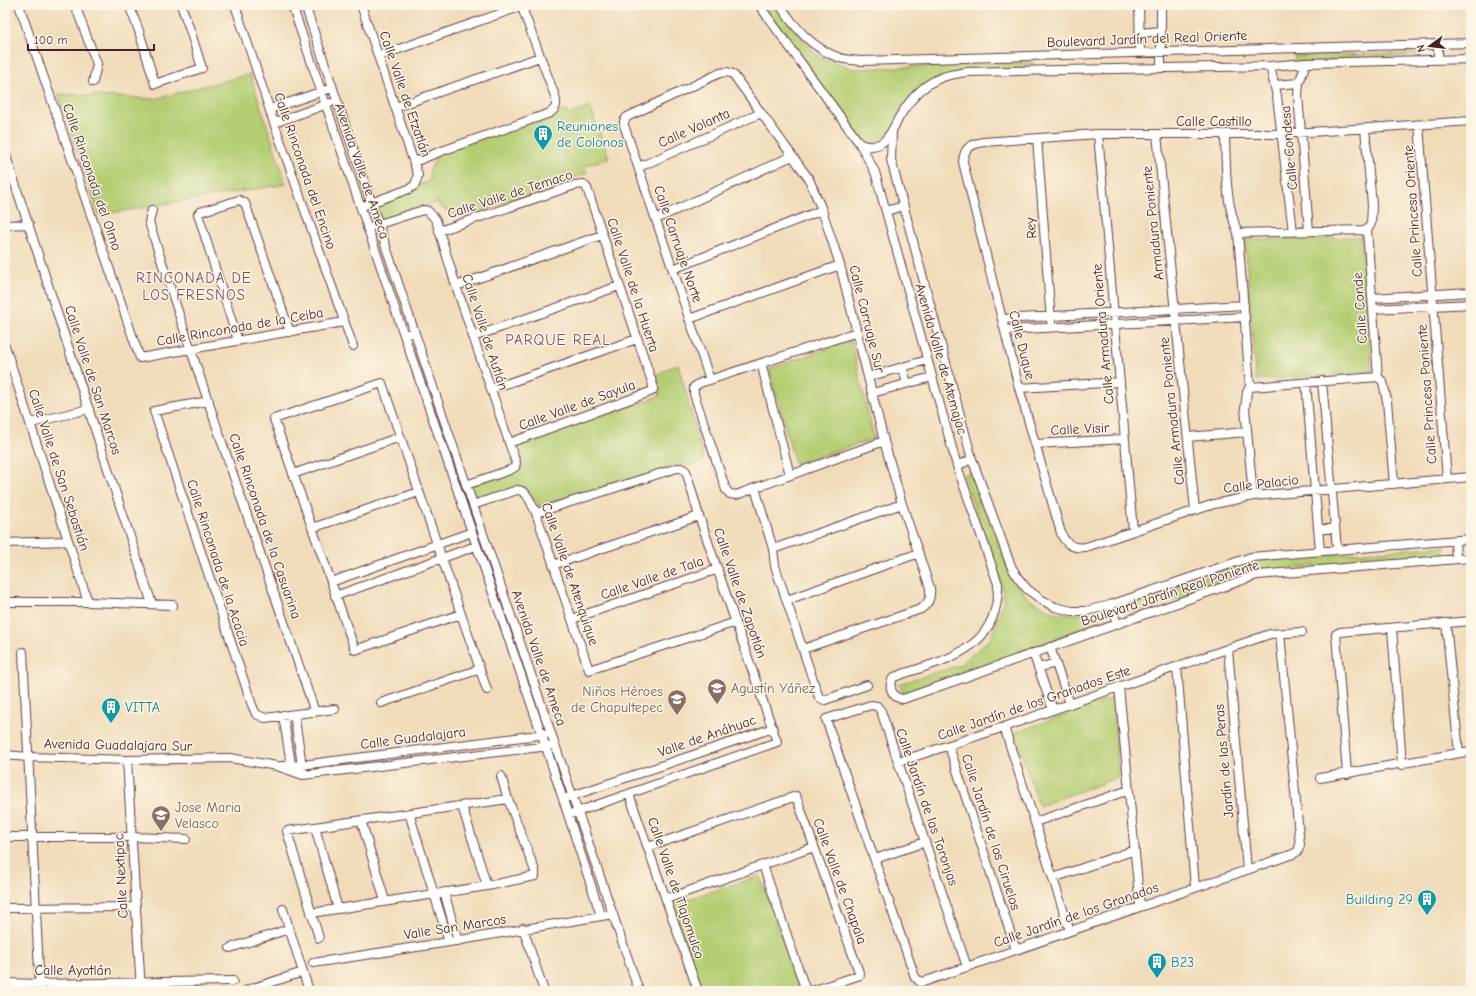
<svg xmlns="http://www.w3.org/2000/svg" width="1476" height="996" font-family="'Comic Neue',sans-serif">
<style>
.green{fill:#b4cd72;stroke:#7f764e}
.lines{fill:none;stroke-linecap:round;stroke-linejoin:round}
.street-casing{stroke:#633b40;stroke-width:10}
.street{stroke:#fff;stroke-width:8}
.labels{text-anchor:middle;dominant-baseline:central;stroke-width:3;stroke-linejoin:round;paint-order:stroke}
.street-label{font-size:14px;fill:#4a1f2b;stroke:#fcf5e5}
.culture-label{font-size:14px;fill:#0d838f;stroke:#fcf5e5;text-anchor:start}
.education-label{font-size:14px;fill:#785e54;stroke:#fcf5e5;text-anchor:start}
.neighbourhood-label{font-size:15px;letter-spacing:1px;fill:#7c5266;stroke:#fcf5e5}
</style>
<rect width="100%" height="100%" fill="#fcf5e5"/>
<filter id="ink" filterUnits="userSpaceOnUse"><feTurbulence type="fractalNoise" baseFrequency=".025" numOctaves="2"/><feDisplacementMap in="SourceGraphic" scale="8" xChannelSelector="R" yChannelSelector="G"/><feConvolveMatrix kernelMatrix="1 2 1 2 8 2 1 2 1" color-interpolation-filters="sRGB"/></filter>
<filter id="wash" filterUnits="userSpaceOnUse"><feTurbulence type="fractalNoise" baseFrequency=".012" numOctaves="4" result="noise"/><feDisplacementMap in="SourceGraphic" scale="16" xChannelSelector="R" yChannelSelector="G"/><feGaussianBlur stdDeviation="0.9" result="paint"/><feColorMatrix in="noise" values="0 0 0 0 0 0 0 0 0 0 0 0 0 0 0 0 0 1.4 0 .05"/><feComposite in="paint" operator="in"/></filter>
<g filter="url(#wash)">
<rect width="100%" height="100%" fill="#f0dcba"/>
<!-- green -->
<path class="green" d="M763 5H776L815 54 853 69 1033 62V69L966 71 929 82 885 138 871 146 860 143Z
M1420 53 1421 55 1297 63 1294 56Z
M250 74 286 184 99 215 58 94 155 99Z
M590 107 609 158 584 166 587 173 466 218 441 208 438 202 382 221 375 202 431 180 429 172 438 153 566 110 568 115Z
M1361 237 1372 372 1256 380 1245 240Z
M851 340 874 439 795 464 769 369Z
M678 364 704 460 687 467 681 464 539 506 530 492 522 487 476 501 470 486 511 472 514 445 660 396 656 375Z
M972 471 1011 579 1029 599 1055 613 1106 615V621L904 694 899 684 960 665 990 639 1004 600 1000 577 963 476Z
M1445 546 1444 554 1254 572 1127 616 1123 610 1172 588 1251 561Z
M1112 698 1119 777 1039 806 1014 733Z
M760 876 800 989 794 991H702L672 904Z"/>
</g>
<g filter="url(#ink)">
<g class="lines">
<!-- street casing -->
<g class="street-casing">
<path id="street" d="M19 5 140 358 344 322
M75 5 97 64 93 82
M129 5 139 31 155 84 202 68 189 27 181 5
M235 5 274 123 353 346
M292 5 404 335 408 334
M305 5 438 402 639 991
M361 5 418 175 415 185 409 189 365 205
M759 5 860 144 875 172 957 466 998 584C999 652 945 659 894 677 887 686 892 698 903 699L1257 575 1471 558
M780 5C795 28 813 49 840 58 846 60 855 60 862 61L1471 43
M1139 5 1140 52
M1140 33 1161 31
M1438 44V60
M379 56 522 6
M1306 63 1299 83 1298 95 1309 231
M1270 66 1277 96 1293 232
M1161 67V5
M1275 85 1299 83
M396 107 540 57
M270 109 332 88
M1471 121 1281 134H1098L983 142C969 145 964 148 963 162L1019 388 1061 533C1066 546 1076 550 1089 546L1214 504 1253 496 1471 477
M274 123 330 103
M1419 125 1447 479
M1365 129 1372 205 1371 224 1367 230 1378 377 1383 382 1387 401 1394 484
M892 132 891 160 894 171 972 459 1011 566 1018 578 1027 589 1042 600 1055 607 1072 611H1086L1110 605 1251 557 1471 539
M1098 134 1133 531
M1157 134 1195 510
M1225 134C1226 168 1225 202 1238 233L1250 387 1247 392 1245 408 1253 496
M1037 138 1051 321
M860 144C864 145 869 147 872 146 888 145 893 127 900 116 906 106 913 97 921 90 936 77 948 75 966 72L1270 66 1306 63 1471 59
M5 153 152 604
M414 162 439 152 550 113C557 108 557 104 555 96L521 5
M639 167 761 113
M152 210 149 222C201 386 259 549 315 712
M886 211 904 206
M656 219 792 156
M5 225 29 224
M367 228 423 210 428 211 436 220 456 286 516 463 515 467 510 470 466 485
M439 231 575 185 583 184 587 188 653 385V390L650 392 509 443
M1238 233 1367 230
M673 269 822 210
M456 286 602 235
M1372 298 1471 292
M1373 309 1471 304
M689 319 840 265
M1002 319 1244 305
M1005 330 1245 317
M857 332 700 383 694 387V394L726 490 730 494 736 495 755 488 884 441
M404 335 546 747 601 916
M473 337 619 286
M238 341 198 214 200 212 239 200 245 203 290 332
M5 346 88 602
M761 363 790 475
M902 367 907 383
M868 377 927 360
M710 380 624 125V121L627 117 720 73 727 72 733 74 809 179 822 210 840 265 884 441 902 504 930 588C931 598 929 603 921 609L803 649
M1322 381 1337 549
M1306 383 1320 551
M1250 387 1378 377
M1019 388 1120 382
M491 389 637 339
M872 393 932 377
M209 401 154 411 252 705 256 714 265 718 335 709
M31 423 89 409
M1188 437 1247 432
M1035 444 1125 439
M957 466 972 459
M293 474 400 437
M755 488 773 549 775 566 818 695 821 699 825 700 867 685
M473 505 517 490C528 490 531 504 536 513L589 670 736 622
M536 513 677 468H681L686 471 699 516 777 742 568 815
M312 528 419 492
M1318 529H1335
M1455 540 1456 559
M5 543 68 541
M773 549 902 504
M553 565 699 516
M331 582 472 532
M335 596 476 546
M787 600 919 553
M5 602H88L173 605
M1110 605 1117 623
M461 614 355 650 274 419 382 383C417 485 452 588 487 690
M572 619 718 569
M1446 623 1459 753
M1392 628 1402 765
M1050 647 1070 704
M1228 649 1247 870
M23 652 40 991
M1033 653 1053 710
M1177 667 1195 887
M1038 668 1056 663
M1119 687 1140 906
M381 703 480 669
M294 714 303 771
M283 715 292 770
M1004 727 1070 931
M949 746 1016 950
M5 755 28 757 127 760 230 758 277 766 303 775 549 746
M127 760 141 991
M898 762 1004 727 1270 634 1302 632
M282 766 302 765 546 734
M1347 774 1336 634 1340 632 1471 621
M1320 778 1471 751
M629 794 698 991
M569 797 773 728
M462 806 487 886
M409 813 449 942
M361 820 385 901
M1035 822 1129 790
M315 827 338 909
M5 837H132L186 839
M648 847 796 796 860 975 812 991
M875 859 925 842
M763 865 806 991
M1053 878 1135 850
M444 892 458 941
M666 899 814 847
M5 908 136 907
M283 909 309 991
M311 913 487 886 535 876V871L508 799 501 776
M523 928 544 991
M319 938 287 831 508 799
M230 948 289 929
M313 963 449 942 613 914
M967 967 881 711 877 706 871 705 826 719 915 977 920 982 926 981 1293 854 1298 851 1300 845 1280 634
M5 983 40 984 233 981
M247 990 303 972"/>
</g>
<!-- street -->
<use href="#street" class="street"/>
</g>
</g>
<!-- icons -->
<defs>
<g id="building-pin" transform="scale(1)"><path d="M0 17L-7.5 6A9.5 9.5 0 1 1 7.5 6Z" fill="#0f9aa8" stroke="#fcf5e5"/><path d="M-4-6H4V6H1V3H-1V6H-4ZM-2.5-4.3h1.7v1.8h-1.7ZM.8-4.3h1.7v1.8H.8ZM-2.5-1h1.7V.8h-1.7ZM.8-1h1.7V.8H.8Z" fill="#fff"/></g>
<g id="school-pin" transform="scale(1)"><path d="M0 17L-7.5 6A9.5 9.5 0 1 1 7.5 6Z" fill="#8d6e63" stroke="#fcf5e5"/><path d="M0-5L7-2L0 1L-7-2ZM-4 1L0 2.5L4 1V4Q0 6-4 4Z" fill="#fff"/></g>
</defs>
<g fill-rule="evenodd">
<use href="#building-pin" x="543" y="134"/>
<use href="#school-pin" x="717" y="688"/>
<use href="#school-pin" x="677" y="699"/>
<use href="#building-pin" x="111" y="707"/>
<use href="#school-pin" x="161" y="815"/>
<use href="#building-pin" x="1427" y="899"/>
<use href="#building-pin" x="1157" y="962"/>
</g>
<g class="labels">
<!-- street labels -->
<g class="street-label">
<text transform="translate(1147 39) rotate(-2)">Boulevard Jardín del Real Oriente</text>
<text transform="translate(405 94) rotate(71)">Calle Valle de Etzatlán</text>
<text x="1214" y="121">Calle Castillo</text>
<text transform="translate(694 128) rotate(-24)">Calle Volanta</text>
<text transform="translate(1289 148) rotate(-95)">Calle Condesa</text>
<text transform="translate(305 171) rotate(71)">Calle Rinconada del Encino</text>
<text transform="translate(362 171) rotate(71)">Avenida Valle de Ameca</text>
<text transform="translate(92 177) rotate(71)">Calle Rinconada del Olmo</text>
<text transform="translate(510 194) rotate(-18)">Calle Valle de Temaco</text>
<text transform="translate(1413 211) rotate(-94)">Calle Princesa Oriente</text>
<text transform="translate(1153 223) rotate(-96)">Armadura Poniente</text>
<text transform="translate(1031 228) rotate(-95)">Rey</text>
<text transform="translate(678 244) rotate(71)">Calle Carruaje Norte</text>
<text transform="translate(633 285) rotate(72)">Calle Valle de la Huerta</text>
<text transform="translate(1360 308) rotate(-94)">Calle Conde</text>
<text transform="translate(867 319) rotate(76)">Calle Carruaje Sur</text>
<text transform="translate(240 327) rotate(-10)">Calle Rinconada de la Ceiba</text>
<text transform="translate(485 332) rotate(72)">Calle Valle de Autlán</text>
<text transform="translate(1103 334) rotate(-95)">Calle Armadura Oriente</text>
<text transform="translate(1022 345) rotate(76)">Calle Duque</text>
<text transform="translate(941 359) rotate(74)">Avenida Valle de Atemajac</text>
<text transform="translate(93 380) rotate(72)">Calle Valle de San Marcos</text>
<text transform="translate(1427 394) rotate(-94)">Calle Princesa Poniente</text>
<text transform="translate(577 405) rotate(-20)">Calle Valle de Sayula</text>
<text transform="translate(1172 411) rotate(-96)">Calle Armadura Poniente</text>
<text transform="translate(1080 429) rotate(-3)">Calle Visir</text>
<text transform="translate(59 470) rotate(72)">Calle Valle de San Sebastián</text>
<text transform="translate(1261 484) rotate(-7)">Calle Palacio</text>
<text transform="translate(265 526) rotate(71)">Calle Rinconada de la Casuarina</text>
<text transform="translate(218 563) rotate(72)">Calle Rinconada de la Acacia</text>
<text transform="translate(570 574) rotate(71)">Calle Valle de Atenquique</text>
<text transform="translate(652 578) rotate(-19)">Calle Valle de Tala</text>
<text transform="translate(740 593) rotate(71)">Calle Valle de Zapotlán</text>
<text transform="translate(1170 593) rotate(-18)">Boulevard Jardín Real Poniente</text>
<text transform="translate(539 658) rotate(71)">Avenida Valle de Ameca</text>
<text transform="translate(1034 703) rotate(-19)">Calle Jardín de los Granados Este</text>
<text transform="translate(707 736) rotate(-19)">Valle de Anáhuac</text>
<text transform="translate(413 738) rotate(-7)">Calle Guadalajara</text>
<text transform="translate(118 745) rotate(1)">Avenida Guadalajara Sur</text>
<text transform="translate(1224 761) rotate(-95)">Jardín de las Peras</text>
<text transform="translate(927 807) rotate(71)">Calle Jardín de las Toronjas</text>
<text transform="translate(991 832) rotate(72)">Calle Jardín de los Ciruelos</text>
<text transform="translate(121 876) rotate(-93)">Calle Nextipac</text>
<text transform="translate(840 881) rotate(70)">Calle Valle de Chapala</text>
<text transform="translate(676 888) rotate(71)">Calle Valle de Tlajomulco</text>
<text transform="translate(1076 915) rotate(-19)">Calle Jardín de los Granados</text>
<text transform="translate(455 927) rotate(-9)">Valle San Marcos</text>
<text x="73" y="970">Calle Ayotlán</text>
</g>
<!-- culture labels -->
<g class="culture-label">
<text x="557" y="126">Reuniones<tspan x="557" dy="16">de Colonos</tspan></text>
<text x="125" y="707">VITTA</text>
<text x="1413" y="899" text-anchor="end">Building 29</text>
<text x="1171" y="962">B23</text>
</g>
<!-- education labels -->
<g class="education-label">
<text x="731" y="688">Agustín Yáñez</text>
<text x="663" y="691" text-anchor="end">Niños Héroes<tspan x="663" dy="16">de Chapultepec</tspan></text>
<text x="175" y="807">Jose Maria<tspan x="175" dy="16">Velasco</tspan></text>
</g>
<!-- neighbourhood labels -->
<g class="neighbourhood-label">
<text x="194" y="278">RINCONADA DE<tspan x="194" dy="17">LOS FRESNOS</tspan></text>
<text x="558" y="340">PARQUE REAL</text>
</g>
</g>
<!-- margin -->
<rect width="1476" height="996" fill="none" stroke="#fcf5e5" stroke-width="20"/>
<!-- north arrow -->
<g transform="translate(1430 46) rotate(255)" stroke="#fcf5e5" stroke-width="3" paint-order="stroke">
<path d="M0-3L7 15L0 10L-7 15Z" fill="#4a1f2b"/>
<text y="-6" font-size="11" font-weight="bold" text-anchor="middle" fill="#4a1f2b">N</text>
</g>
<!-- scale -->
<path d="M28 44v6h126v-6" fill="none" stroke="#4a1f2b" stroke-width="2"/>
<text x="34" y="44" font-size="12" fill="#4a1f2b" stroke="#fcf5e5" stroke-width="3" paint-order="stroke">100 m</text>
</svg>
